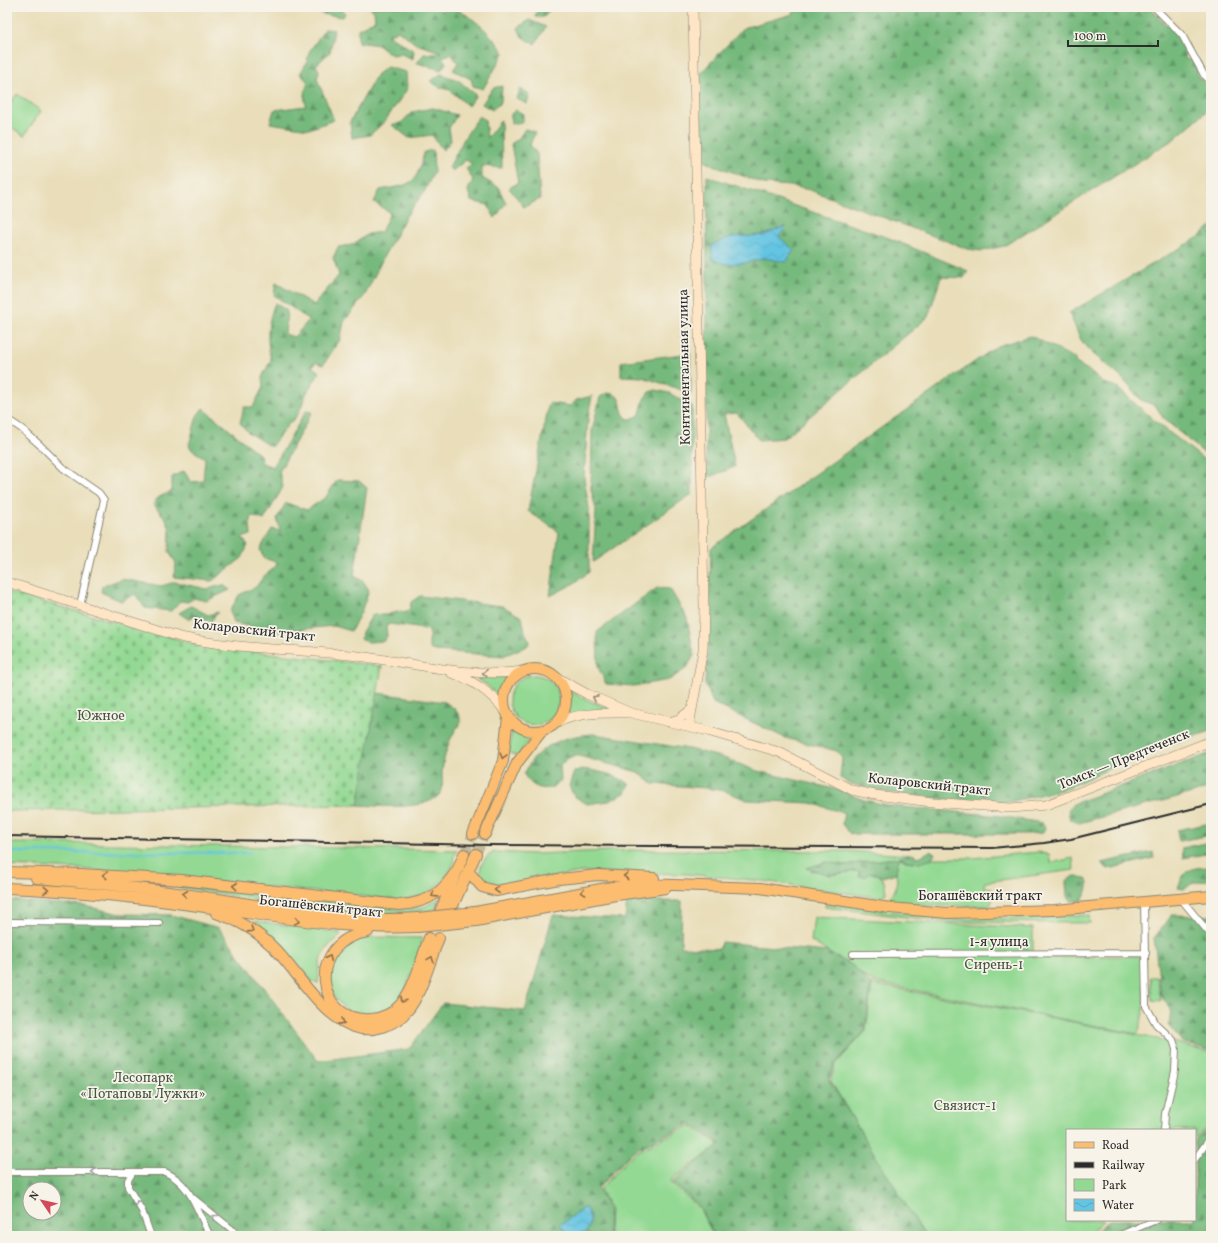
<svg xmlns="http://www.w3.org/2000/svg" width="1218" height="1243" font-family="Vollkorn,serif">
<style>
.green{fill:#93d993;stroke:#5f825f}
.forest{fill:url(#forest-firs);stroke:#507254;fill-rule:evenodd}
.cemetery{fill:url(#cemetery-stones);stroke:#5f825f}
.water{fill:url(#water-waves);stroke:#487886}
.lines{fill:none;stroke-linecap:round;stroke-linejoin:round}
.stream{stroke:#64c5e2;stroke-width:2}
.primary-tunnel{stroke:#c3ba9d;stroke-width:10;stroke-dasharray:10 5;stroke-linecap:butt}
.street-casing{stroke:#8a8472;stroke-width:8}
.secondary-casing{stroke:#8a8472;stroke-width:10}
.primary-casing{stroke:#8a8472;stroke-width:12}
.street{stroke:#fff;stroke-width:6}
.secondary{stroke:#fee5c5;stroke-width:9}
.primary{stroke:#fcbd6f;stroke-width:10}
.rail{stroke:#2b2b2b;stroke-width:2}
.primary-bridge-casing{stroke:#8a8472;stroke-width:12;stroke-linecap:butt}
.primary-bridge{stroke:#fcbd6f;stroke-width:10}
.oneway{stroke:#948878}
.oneway2{stroke:#896d4a}
.oneway3{stroke:#a0a0a0}
.labels{text-anchor:middle;dominant-baseline:central;stroke-width:3.5;stroke-linejoin:round;paint-order:stroke}
.street-label{font-size:14px;fill:#2b2b2b;stroke:#f7f3e8}
.park-label{font-size:14px;fill:#455645;stroke:#f7f3e8}
</style>
<defs>
<pattern id="forest-firs" width="22" height="20" patternUnits="userSpaceOnUse"><rect width="22" height="20" fill="#76b97d"/><path d="M5 1l3.5 6h-7zM16 11l3.5 6h-7z" fill="#619767"/></pattern>
<pattern id="cemetery-stones" width="16" height="16" patternUnits="userSpaceOnUse"><rect width="16" height="16" fill="#93d993"/><path d="M2 7V4a2 2 0 0 1 4 0v3zM10 15v-3a2 2 0 0 1 4 0v3z" fill="#7fba7f"/></pattern>
<pattern id="water-waves" width="16" height="10" patternUnits="userSpaceOnUse"><rect width="16" height="10" fill="#64c5e2"/><path d="M0 5q4-4 8 0t8 0" fill="none" stroke="#57a9c2"/></pattern>
</defs>
<rect width="100%" height="100%" fill="#f7f3e8"/>
<filter id="ink" filterUnits="userSpaceOnUse"><feTurbulence type="fractalNoise" baseFrequency=".025" numOctaves="2"/><feDisplacementMap in="SourceGraphic" scale="8" xChannelSelector="R" yChannelSelector="G"/><feConvolveMatrix kernelMatrix="1 2 1 2 8 2 1 2 1" color-interpolation-filters="sRGB"/></filter>
<filter id="wash" filterUnits="userSpaceOnUse"><feTurbulence type="fractalNoise" baseFrequency=".012" numOctaves="4" result="noise"/><feDisplacementMap in="SourceGraphic" scale="16" xChannelSelector="R" yChannelSelector="G"/><feGaussianBlur stdDeviation="0.9" result="paint"/><feColorMatrix in="noise" values="0 0 0 0 0 0 0 0 0 0 0 0 0 0 0 0 0 1.4 0 .05"/><feComposite in="paint" operator="in"/></filter>
<g filter="url(#wash)">
<rect width="100%" height="100%" fill="#e9deb9"/>
<!-- green -->
<path class="green" d="M17 94 41 111 24 136 7 124V108Z
M509 700a25 25 0 1 1 50 0a25 25 0 1 1-50 0Z
M507 677 499 696 487 685 477 679Z
M570 691 592 702 620 711 567 716 570 704Z
M512 729 521 734 533 736 517 756 509 753Z
M7 843H55L457 850 453 859 455 861C444 886 426 897 400 900L81 869 7 866Z
M632 850 847 851 909 855 902 857 845 865 826 862 815 866 811 871H821L831 875 854 871 877 874 884 881 886 893 881 898 763 881 687 874 582 872 493 887C475 878 477 862 494 852L534 854Z
M1039 852 1049 855 1051 863 1073 858 1074 870 985 882 984 887 992 888 993 898 990 906C955 906 921 907 887 901 889 897 895 892 896 887 899 878 892 866 901 858L905 861 922 862 933 858H972Z
M155 883 400 909 424 907 440 898 434 910 378 914 301 907Z
M827 903 956 919 1027 918 1089 915 1090 923 948 922 825 907V905Z
M814 917 1033 928V957L1144 956V1011L1138 1034 873 982 811 941Z
M256 921 340 933V936C329 944 321 953 319 967 318 972 319 978 318 983L313 982 278 942 255 923Z
M366 937 423 938C416 959 410 986 396 1003 379 1021 349 1018 335 998 332 994 332 988 330 984 324 957 343 943 366 937Z
M1150 977H1157L1161 1001 1152 1000Z
M872 984 1058 1019 1181 1044 1211 1053V1123L1195 1138V1130H1067V1220H1104L1087 1236H921L831 1081 835 1065 866 1031Z
M690 1125 720 1145 672 1179 671 1183 699 1208 714 1236H609L610 1209 600 1189 634 1153Z"/>
<!-- forest -->
<path class="forest" d="M312 7H337L345 13 343 17 323 14Z
M369 7H436L443 12 444 7C465 7 493 35 504 53L483 89 473 86 471 79 453 70 458 63 451 54 442 57 446 63 441 70 417 63 424 54 441 52 416 44 398 30 389 35 414 51 413 59 401 54 392 55 378 45 358 42V29L375 20 374 11Z
M534 7H550V10L544 17H535L537 11Z
M795 7H1149L1165 24 1172 25 1190 49 1184 56 1187 60 1193 59 1201 63 1197 72 1198 77 1211 87V107L1174 139 1004 246 982 251 968 249 810 190 791 186 764 184 701 160 700 74 743 28 793 14Z
M529 20 546 27 535 44 522 37 518 28Z
M325 29 334 30 330 52 316 65 319 71 317 79 334 120 309 129 270 123 274 110 306 106 304 95 308 82 300 74 307 62 309 52Z
M387 67 406 72 407 89 385 121 370 135 352 138 350 122 377 74Z
M441 74 458 80 476 95 468 106 450 90 441 88 430 81Z
M502 86 501 102 492 110 482 104 493 88Z
M520 89 530 94 527 104 517 99Z
M433 108 457 115 449 128 451 141 443 150 432 135 409 138 392 125 401 123 412 112Z
M516 110 523 114V122L511 124V114Z
M479 116 485 120 487 138 501 120 502 168 482 166V178L498 187 506 203 495 218 488 205 471 201 468 190 473 180 466 168 472 164 466 160 452 171 449 167 465 137Z
M525 129 535 132 530 145 537 154 540 199 524 207 509 188 518 183 511 144 519 138Z
M433 150 434 172 424 192 406 216 384 256 365 295 344 322 340 340 323 365 316 362 312 367 320 372C316 379 310 386 306 394 302 403 300 417 290 422L271 447 249 433 240 423 244 407H253L263 387 262 377 271 360C266 339 267 323 275 303L287 311 285 334 294 337 309 320 274 295 276 283 314 305 339 275 333 258 338 247 352 245 368 234 381 232 390 213 374 202 380 190C413 184 416 186 424 152Z
M707 176 889 238 968 271 964 278 941 277 928 317 784 438 759 440 737 413 724 414 735 467 706 478Z
M1211 226V459L1163 418 1156 406 1141 400 1121 377 1091 352 1081 340 1069 313 1199 237Z
M1031 336 1074 358 1076 363 1088 370 1103 383 1115 386 1155 421 1211 465V731L1149 750 1065 789 1005 803H980L890 793 851 784 840 778 842 758 837 751 785 738 713 703 705 683 708 642 711 548 997 346Z
M690 353 691 393 643 377 621 376V362Z
M656 390 669 393 692 406V494L593 562 596 510 591 489 592 431 600 397 607 393 614 394 620 399C621 410 625 428 640 414L644 399 649 392Z
M592 396 588 418 584 478 589 508V572L573 584 550 596 559 532 528 511 549 403 571 406 576 400Z
M203 408 260 455 262 463 273 467 306 411 312 412 279 472 283 487 264 520 252 516 250 525 251 535 242 538 248 545 242 558 212 581 174 577 176 563 169 552 170 529 166 519 154 505C154 497 165 495 172 491V477L184 471 191 482 203 481 205 458 192 450 189 445 197 416Z
M337 480 359 481 367 488 354 576 363 581 369 590 361 612 351 631 333 626 276 632 234 623 230 611 239 595 256 587 264 576 273 569 278 563 264 558 260 549 272 529 280 531 277 518 286 503 307 510 326 497Z
M122 579 161 586 175 582 207 589 223 585 230 590 206 601 194 598 188 602 180 601 171 611 145 608 135 594 121 601 101 592 102 586Z
M657 588 670 589 687 618 694 655 687 668 669 680 634 686 606 684 598 667 597 632Z
M420 596 502 606 522 617 525 632 530 642 527 646 503 656 436 651 431 650 429 647V630L390 624 386 626 387 636 384 641 368 642 361 639 362 632 373 614 386 615 401 611 405 613 410 608 411 602Z
M191 606 208 615 218 612 211 621 205 620 196 615 188 619 179 613Z
M377 693 445 702 455 709 460 717V724C449 737 444 755 442 772 442 778 443 785 442 790 434 812 377 806 358 805Z
M594 734 689 749 724 758 757 771 839 790 864 800 892 806 1001 816 1043 823 1045 828 1043 833 1026 834H850L842 824 844 813 811 803 747 800 725 791 706 788 653 784 638 772 575 755 566 759 560 766 561 780C550 794 532 790 524 774 527 769 530 762 534 758 549 741 573 735 594 734Z
M1211 753V788L1079 823 1070 820 1068 810 1073 804Z
M581 769C598 771 615 774 629 784L625 793 609 801 587 804 574 796 569 786 574 772Z
M1211 823V835L1179 841 1177 830Z
M1211 842V853L1183 858 1182 848Z
M930 851 935 854C929 865 910 864 901 858L898 861 896 873 882 877 877 874 870 873 865 877 859 876 860 872 854 871 830 875 806 868 827 862 845 865 902 857 912 854 919 857Z
M1153 852 1154 858 1108 869 1101 863Z
M1211 867V879L1191 884 1185 889 1178 888C1185 867 1191 868 1211 867Z
M1074 876 1086 878C1091 888 1086 893 1082 901H1071L1067 897 1066 881Z
M7 900 85 906 120 914 171 915 219 928 318 1061 409 1049 443 1003 525 1011 553 915 625 919 627 901H682L681 947 720 949 721 942 827 952 852 965 871 984 865 1031 834 1065 829 1080 925 1236H715L698 1205 673 1183V1181L721 1144 690 1123 633 1151 598 1188 609 1210 608 1236H7ZM30 1189H54V1213H30Z
M1172 915 1211 916V1051L1182 1042 1169 1025 1171 1009 1161 996 1154 938Z
M1211 1125V1236H1092L1109 1220H1195V1140Z"/>
<!-- cemetery -->
<path class="cemetery" d="M7 592 199 645 382 666 358 805 7 811Z"/>
<!-- water -->
<path class="water" d="M786 226 779 237 794 250 786 262 764 258 745 263 725 264 712 259V245L731 237 764 235Z
M585 1207C591 1217 592 1223 586 1232L573 1235 566 1232 560 1225Z"/>
<g class="lines">
<!-- stream -->
<path class="stream" d="M7 852 251 853"/>
</g>
</g>
<g filter="url(#ink)">
<g class="lines">
<!-- primary-tunnel -->
<path class="primary-tunnel" d="M464 854 473 834
M476 854 485 834"/>
<!-- street casing -->
<g class="street-casing">
<path id="street" d="M1154 7 1182 35 1204 75 1211 81
M7 419 22 429 41 446 63 468 99 493 104 500 80 605
M1181 899 1211 935
M1144 903 1146 1006 1156 1024 1173 1040 1176 1049 1175 1071 1165 1114 1164 1130
M7 922 159 923
M853 954 1146 953
M1195 1159 1211 1137
M7 1172H165C192 1184 197 1211 210 1236
M133 1172 128 1180V1187L142 1211 151 1236
M193 1198 240 1236
M1118 1236 1156 1220"/>
</g>
<!-- secondary casing -->
<g class="secondary-casing">
<path id="secondary" d="M7 582 180 637C236 649 293 649 349 655 407 661 466 679 524 671
M451 673C474 680 491 693 506 712
M554 676 587 694 631 713 704 730 779 752 852 790 875 795 932 802 1010 808 1046 805 1211 741
M669 722 679 719 692 709
M556 723C579 712 600 713 625 713
M689 726 703 650 704 606 693 7"/>
</g>
<!-- primary casing -->
<g class="primary-casing">
<path id="primary" d="M504 700a31 31 0 1 1 62 0a31 31 0 1 1-62 0Z
M473 834 503 761 508 717
M485 834 517 763 542 731
M468 871 482 887 496 891 559 879 598 875 654 878
M7 872 81 874 182 880 399 905C430 903 443 892 459 867
M36 878C95 883 153 889 211 898 279 908 348 923 418 918
M7 888C80 891 153 899 225 910 290 919 352 930 418 927
M451 910 476 854
M440 912 464 854
M475 912 612 887 645 884 760 888 890 908 948 913 1055 910 1211 896
M216 913C238 920 257 931 273 947 301 974 335 1043 382 1027 392 1024 401 1019 407 1011 421 996 431 958 439 938
M476 921 610 896 666 888
M368 932C305 941 315 1024 371 1019 382 1018 392 1014 400 1005 415 987 421 960 429 938"/>
</g>
<!-- street -->
<use href="#street" class="street"/>
<!-- secondary -->
<use href="#secondary" class="secondary"/>
<!-- primary -->
<use href="#primary" class="primary"/>
<!-- rail -->
<path class="rail" d="M7 836 491 845 992 848 1044 843 1071 839 1211 804"/>
<!-- primary-bridge casing -->
<g class="primary-bridge-casing">
<path id="primary-bridge" d="M418 918 475 912
M418 927 476 921"/>
</g>
<!-- primary-bridge -->
<use href="#primary-bridge" class="primary-bridge"/>
</g>
<!-- one-way arrows -->
<defs><path id="oneway-chevron" d="M-2-3.5L2.5 0L-2 3.5" fill="none" stroke-width="1.6" stroke-linecap="round" stroke-linejoin="round"/></defs>
<g class="oneway">
<use href="#oneway-chevron" transform="translate(485 673) rotate(-176)"/>
<use href="#oneway-chevron" transform="translate(595 698) rotate(-154)"/>
</g>
<g class="oneway2">
<use href="#oneway-chevron" transform="translate(503 756) rotate(105)"/>
<use href="#oneway-chevron" transform="translate(105 875) rotate(-177)"/>
<use href="#oneway-chevron" transform="translate(626 876) rotate(-178)"/>
<use href="#oneway-chevron" transform="translate(235 886) rotate(-174)"/>
<use href="#oneway-chevron" transform="translate(46 890) rotate(4)"/>
<use href="#oneway-chevron" transform="translate(497 890) rotate(177)"/>
<use href="#oneway-chevron" transform="translate(583 892) rotate(169)"/>
<use href="#oneway-chevron" transform="translate(185 894) rotate(-172)"/>
<use href="#oneway-chevron" transform="translate(434 895) rotate(148)"/>
<use href="#oneway-chevron" transform="translate(297 921) rotate(8)"/>
<use href="#oneway-chevron" transform="translate(251 930) rotate(32)"/>
<use href="#oneway-chevron" transform="translate(329 958) rotate(-64)"/>
<use href="#oneway-chevron" transform="translate(431 959) rotate(-69)"/>
<use href="#oneway-chevron" transform="translate(403 1000) rotate(123)"/>
<use href="#oneway-chevron" transform="translate(342 1022) rotate(29)"/>
</g>
<g class="oneway3">
<use href="#oneway-chevron" transform="translate(94 1172) rotate(180)"/>
<use href="#oneway-chevron" transform="translate(138 1203) rotate(-120)"/>
<use href="#oneway-chevron" transform="translate(215 1217) rotate(-141)"/>
</g>
</g>
<g class="labels">
<!-- street labels -->
<g class="street-label">
<text transform="translate(685 367) rotate(-91)">Континентальная улица</text>
<text transform="translate(254 631) rotate(6)">Коларовский тракт</text>
<text transform="translate(1124 760) rotate(-22)">Томск — Предтеченск</text>
<text transform="translate(929 785) rotate(6)">Коларовский тракт</text>
<text x="980" y="896">Богашёвский тракт</text>
<text transform="translate(321 907) rotate(6)">Богашёвский тракт</text>
<text x="999" y="942">1-я улица</text>
</g>
<!-- park labels -->
<g class="park-label">
<text x="101" y="716">Южное</text>
<text x="994" y="965">Сирень-1</text>
<text x="143" y="1078">Лесопарк<tspan x="143" dy="16">«Потаповы Лужки»</tspan></text>
<text x="965" y="1106">Связист-1</text>
</g>
</g>
<!-- margin -->
<rect width="1218" height="1243" fill="none" stroke="#f7f3e8" stroke-width="24"/>
<!-- legend -->
<rect x="1066" y="1129" width="130" height="92" fill="#f7f3e8" stroke="#a5a39c"/>
<rect x="1074" y="1142" width="20" height="6" fill="#fcbd6f" stroke="#a5a39c"/>
<text x="1102" y="1149" font-size="12" fill="#2b2b2b">Road</text>
<rect x="1074" y="1162" width="20" height="6" fill="#2b2b2b" stroke="#a5a39c"/>
<text x="1102" y="1169" font-size="12" fill="#2b2b2b">Railway</text>
<rect x="1074" y="1179" width="20" height="12" fill="#93d993" stroke="#a5a39c"/>
<text x="1102" y="1189" font-size="12" fill="#2b2b2b">Park</text>
<rect x="1074" y="1199" width="20" height="12" fill="url(#water-waves)" stroke="#a5a39c"/>
<text x="1102" y="1209" font-size="12" fill="#2b2b2b">Water</text>
<!-- north arrow -->
<g transform="translate(42 1201) rotate(304)"><circle r="19" fill="#f7f3e8" stroke="#a5a39c"/>
<path d="M0-3L7 15L0 10L-7 15Z" fill="#d1495b"/>
<text y="-6" font-size="11" font-weight="bold" text-anchor="middle" fill="#2b2b2b">N</text>
</g>
<!-- scale -->
<path d="M1068 40v6h90v-6" fill="none" stroke="#2b2b2b" stroke-width="2"/>
<text x="1074" y="40" font-size="12" fill="#2b2b2b" stroke="#f7f3e8" stroke-width="3" paint-order="stroke">100 m</text>
</svg>
